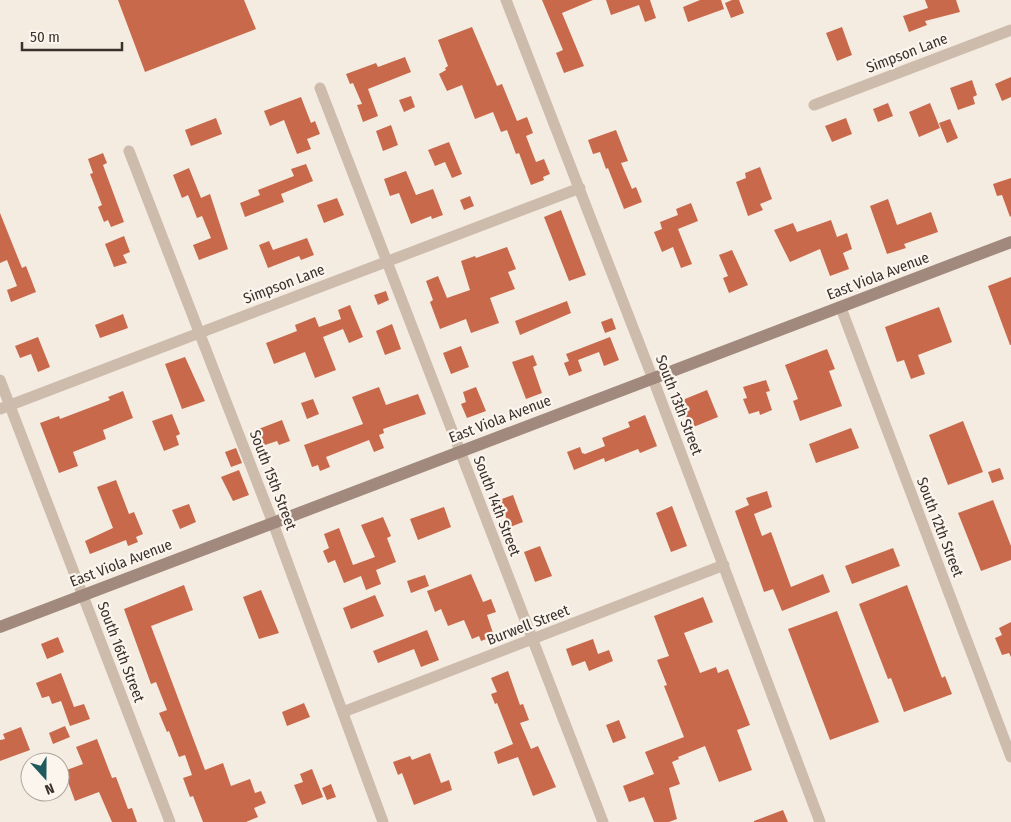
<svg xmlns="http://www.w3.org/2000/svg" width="1011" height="822" font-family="'Fira Sans Condensed',sans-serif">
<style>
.building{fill:#c8694b}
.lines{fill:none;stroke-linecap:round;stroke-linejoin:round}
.street{stroke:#cdbbac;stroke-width:11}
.secondary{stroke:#a18a7d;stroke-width:12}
.labels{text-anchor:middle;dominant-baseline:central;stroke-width:4.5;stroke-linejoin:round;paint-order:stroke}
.street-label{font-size:15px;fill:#3b302b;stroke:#fbf5ee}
</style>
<rect width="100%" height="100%" fill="#f4ebe1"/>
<!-- building -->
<path class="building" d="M118 0H244L256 29 145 72Z
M542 0H593L562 13 584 66 564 73 556 53 563 50Z
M606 0H650L656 18 645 22 639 5 611 15Z
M700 0H721L724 9 688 22 683 7Z
M732 0H739L744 13 731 18 725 3Z
M925 0H956L960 12 925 21 927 25 909 32 903 16 928 8Z
M472 27 497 86 502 84 517 121 527 117 533 133 526 136 536 162 544 159 550 174 543 177 544 180 531 185 519 153 516 154 507 130 501 132 493 112 475 119 462 85 447 91 439 74 446 70 445 68 448 66 438 40Z
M842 27 852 55 837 61 826 33Z
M405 57 411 72 368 89 378 116 363 122 357 105 362 104 353 83 350 84 346 74 376 63 378 67Z
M1011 77V97L1002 101 995 84Z
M972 80 977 95 973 97 975 104 958 110 950 88Z
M411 96 415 107 404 112 399 100Z
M301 97 311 123 315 121 320 134 307 139 311 149 297 154 284 120 270 126 264 111Z
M888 103 893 116 878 122 873 109Z
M930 103 940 128 919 137 909 112Z
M216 118 222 134 191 146 185 130Z
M846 118 852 134 832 142 825 126Z
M950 119 958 138 947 143 939 123Z
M391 125 398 145 383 151 376 131Z
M616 130 628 161 621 163 632 189 636 187 642 202 624 209 608 168 606 169 600 152 593 154 588 140Z
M449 142 462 174 452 178 445 162 435 166 428 150Z
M103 153 107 163 103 165 124 222 111 227 108 220 104 222 98 207 102 205 90 174 93 173 88 159Z
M306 164 313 181 281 194 284 202 245 217 240 203 260 195 258 190 294 176 291 169Z
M760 167 772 199 760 204 763 210 748 216 736 182 746 178 745 173Z
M189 168 201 198 210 194 228 249 199 260 193 245 211 238 202 216 197 218 188 195 182 198 173 175Z
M406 171 416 195 433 189 443 215 432 219 431 216 411 224 399 193 390 196 384 179Z
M1011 178V216L1010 217 1002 195 997 196 993 184Z
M470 196 474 206 464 210 460 200Z
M337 198 344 215 324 223 317 205Z
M888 199 897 225 931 212 938 232 904 244 906 248 887 254 870 206Z
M691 203 698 221 678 229 692 264 681 268 673 247 662 252 654 232 662 229 660 222 678 215 676 209Z
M561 210 586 275 569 281 544 217Z
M0 213 22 268 26 266 36 292 11 302 7 290 17 286 7 260 0 263Z
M831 220 837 237 847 233 852 249 843 253 849 269 830 276 820 249 790 262 774 230 793 223 797 232Z
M124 236 130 252 123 255 127 263 114 267 105 244Z
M307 238 314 255 301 260 299 256 268 268 259 245 269 241 273 250Z
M507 247 516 269 508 272 515 289 490 298 499 323 471 333 466 319 440 329 430 302 433 300 426 281 438 276 447 298 470 290 461 261 475 256 476 258Z
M732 250 748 285 729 293 723 278 728 276 719 255Z
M1011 277V345H1010L988 286Z
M386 291 389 300 378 305 374 295Z
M567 301 571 313 520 335 515 321Z
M350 305 363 337 349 343 343 329 323 337 336 370 315 378 305 352 274 364 266 343 297 331 295 325 315 317 319 327 341 319 338 310Z
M939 307 952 342 918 355 925 374 911 379 904 360 897 362 885 327Z
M123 314 128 328 100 338 95 325Z
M612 318 616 329 605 333 601 322Z
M392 324 401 349 385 355 376 331Z
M38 337 50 367 38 372 31 354 20 358 15 346Z
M610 337 619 360 604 366 599 352 578 360 582 371 569 376 564 363 569 361 566 354Z
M461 346 469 367 451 374 443 353Z
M827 349 835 369 829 371 842 406 800 421 793 401 798 399 785 365Z
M533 355 537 365 533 367 542 393 526 399 512 362Z
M185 357 205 401 182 409 165 364Z
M766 380 770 391 766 392 772 410 760 415 759 411 749 414 743 399 747 398 743 387Z
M379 387 386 405 418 394 426 414 383 429 384 433 379 435 384 448 374 452 369 440 326 457 330 467 320 471 318 465 312 467 304 445 363 424 352 397Z
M476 387 486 411 467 418 461 404 466 402 463 392Z
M707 390 718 417 691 428 680 401Z
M123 391 133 418 103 430 106 439 73 452 78 466 59 473 40 423 59 416 60 419 110 400 108 397Z
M313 399 319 414 307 419 301 403Z
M172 414 180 434 176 436 179 445 164 451 152 421Z
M645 415 657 446 640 453 638 449 605 462 604 458 574 470 567 452 580 447 582 453 585 454 605 446 602 438 630 427 628 422Z
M282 420 290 441 279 445 277 441 262 446 256 430Z
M963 421 983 472 948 485 929 435Z
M851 428 859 448 816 463 809 444Z
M236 448 242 463 231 467 225 452Z
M1000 468 1004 479 992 483 988 472Z
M239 470 249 495 233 501 221 477Z
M116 480 129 514 134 512 143 534 136 537 138 542 128 546 126 540 90 554 85 541 113 528 97 487Z
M767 491 772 507 754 514 762 536 771 532 791 587 823 574 830 592 782 611 773 589 764 592 735 511 749 505 746 498Z
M513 495 523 522 510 527 499 500Z
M993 500 1011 546V560L981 571 958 513Z
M189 504 196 522 180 529 172 510Z
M672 506 687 546 671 552 656 513Z
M444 507 451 527 418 540 410 519Z
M383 517 391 536 387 538 396 562 376 570 381 584 366 590 361 576 344 583 335 560 328 563 323 551 329 548 324 534 339 528 353 565 375 557 361 525Z
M540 546 552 576 535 582 524 552Z
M893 548 900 566 852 584 845 566Z
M471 574 483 602 491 599 496 612 487 615 494 636 481 641 479 636 472 639 464 620 448 626 441 609 435 612 427 591Z
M425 575 429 586 411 593 407 581Z
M184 585 193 610 151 626 205 770 223 763 231 786 250 779 255 793 261 791 266 803 254 808 258 817 246 822H203L193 796 190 797 183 778 192 775 185 755 179 757 169 731 167 732 159 713 167 710 156 682 151 684 124 609Z
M907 585 942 678 945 676 952 694 904 712 891 678 888 679 859 604Z
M261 590 279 633 259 639 243 597Z
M375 595 384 616 351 629 343 608Z
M703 597 713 622 684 633 700 673 716 667 718 673 728 669 750 725 737 730 752 770 719 782 705 746 678 757 679 759 672 762 680 784 669 788 677 819 669 822H654L644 797 629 802 623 786 654 774 645 752 684 737 664 686 667 685 657 660 669 656 654 616Z
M837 611 879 722 830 740 788 629Z
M1011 622V657L1009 653 1002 655 995 638 1002 635 999 628Z
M427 630 439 660 421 667 414 649 378 663 373 651Z
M58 637 64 652 47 659 41 644Z
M593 639 598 654 609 650 613 661 589 671 585 661 572 666 566 649Z
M508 671 520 705 523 704 529 720 520 723 531 749 538 746 556 787 533 796 518 757 498 764 494 752 513 744 497 703 495 704 491 694 497 692 491 678Z
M61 673 74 707 84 704 90 719 70 726 61 701 52 704 49 696 42 698 36 683Z
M304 703 310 717 287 726 282 712Z
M619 720 626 738 613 743 606 725Z
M65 726 70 737 53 744 49 733Z
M21 727 30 750 0 761V740L5 739 3 734Z
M97 739 112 778 116 777 128 809 132 808 137 822H112L99 792 75 801 64 771 83 764 76 747Z
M430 753 441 783 449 780 452 790 414 805 402 773 398 775 393 762 410 756 412 760Z
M312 769 323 797 302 805 294 785 303 782 300 774Z
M331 784 336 797 327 800 322 788Z
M783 810 788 822H754V821Z"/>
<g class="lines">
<!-- street -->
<path class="street" d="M506 0 653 379 820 822
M320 88 603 822
M814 105 1011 30
M129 151 273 523 383 822
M841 308 1011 757
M0 380 170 822
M0 409 580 188
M343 712 724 565"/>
<!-- secondary -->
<path class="secondary" d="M0 627 1011 242"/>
</g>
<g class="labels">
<!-- street labels -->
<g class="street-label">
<text transform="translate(907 53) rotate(-21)">Simpson Lane</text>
<text transform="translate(878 276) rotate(-21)">East Viola Avenue</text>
<text transform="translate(284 284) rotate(-21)">Simpson Lane</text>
<text transform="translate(679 405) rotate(69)">South 13th Street</text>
<text transform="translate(500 419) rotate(-21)">East Viola Avenue</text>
<text transform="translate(273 480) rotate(69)">South 15th Street</text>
<text transform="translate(497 506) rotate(69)">South 14th Street</text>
<text transform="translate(940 527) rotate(69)">South 12th Street</text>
<text transform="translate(121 563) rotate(-21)">East Viola Avenue</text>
<text transform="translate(528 625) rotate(-21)">Burwell Street</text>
<text transform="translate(121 652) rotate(69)">South 16th Street</text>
</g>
</g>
<!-- north arrow -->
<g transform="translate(45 777) rotate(159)"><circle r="24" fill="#fbf5ee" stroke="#aea6a0"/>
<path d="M0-4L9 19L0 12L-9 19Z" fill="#1f5a5e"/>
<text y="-8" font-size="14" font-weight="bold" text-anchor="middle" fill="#3b302b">N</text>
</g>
<!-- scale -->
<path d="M22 42v8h100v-8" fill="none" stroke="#3b302b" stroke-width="2.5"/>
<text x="30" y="42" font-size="15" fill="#3b302b" stroke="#fbf5ee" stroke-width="4" paint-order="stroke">50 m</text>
</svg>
